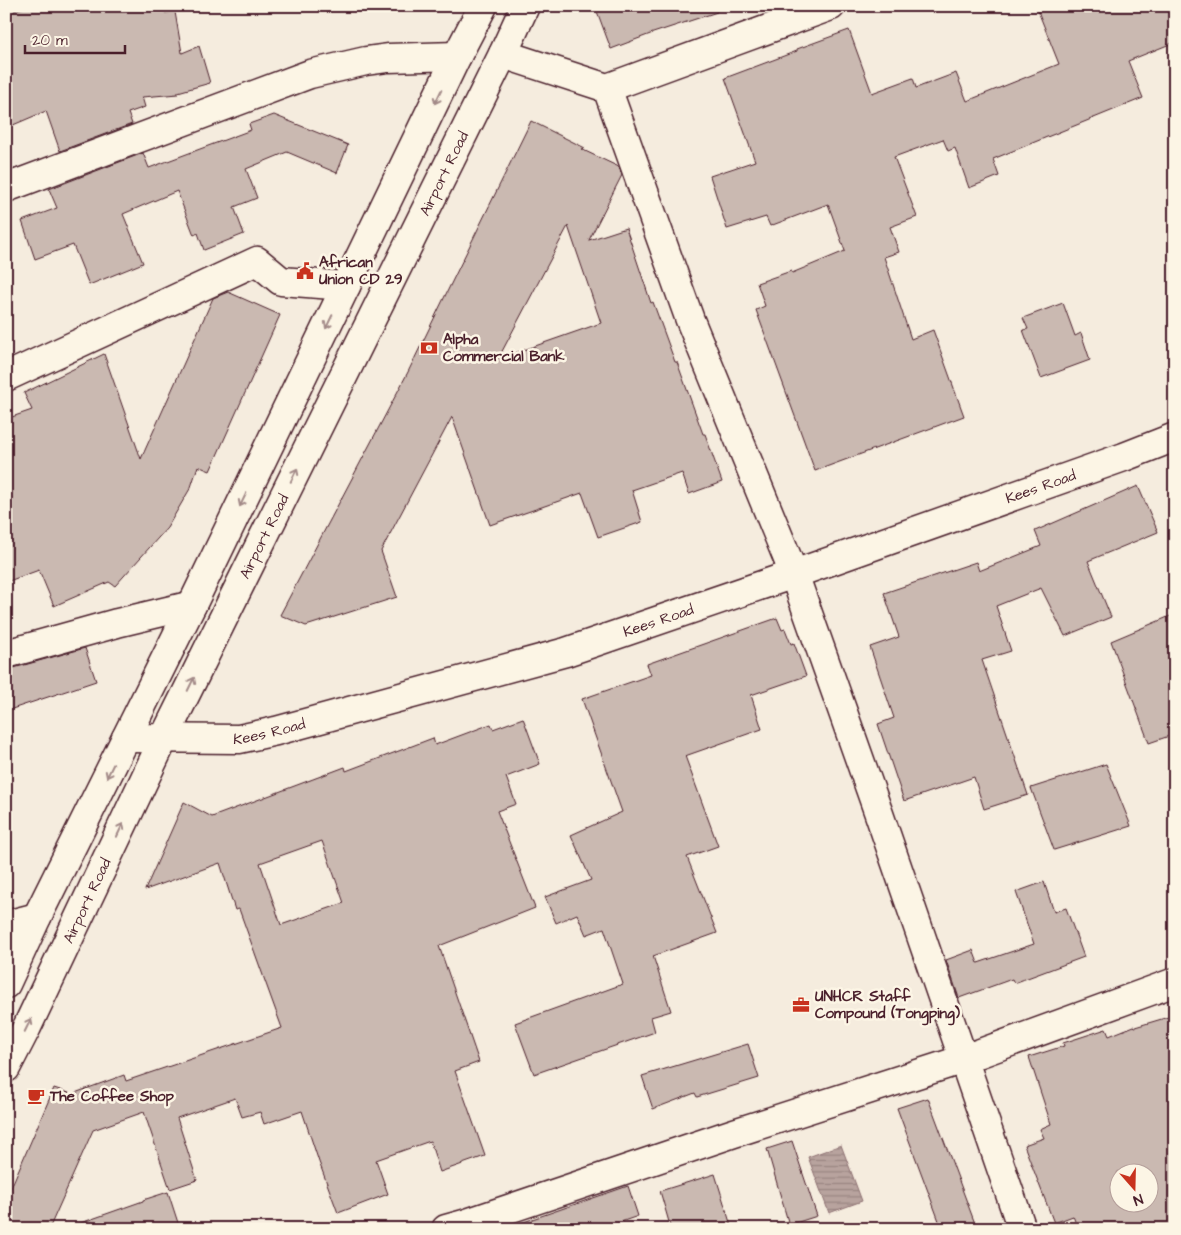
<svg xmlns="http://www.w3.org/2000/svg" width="1181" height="1235" font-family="'Architects Daughter',sans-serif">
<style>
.water{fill:url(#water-rules);stroke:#8c6e70}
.building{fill:#cab9b1;stroke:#4a1f2b;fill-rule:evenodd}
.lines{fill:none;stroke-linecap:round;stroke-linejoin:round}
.minor-casing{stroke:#4a1f2b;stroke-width:31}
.major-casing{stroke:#4a1f2b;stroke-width:31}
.minor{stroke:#fcf5e5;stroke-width:28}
.major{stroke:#fcf5e5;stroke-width:28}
.oneway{stroke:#a38a88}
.labels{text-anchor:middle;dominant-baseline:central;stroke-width:5;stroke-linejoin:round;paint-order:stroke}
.street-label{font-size:15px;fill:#4a1f2b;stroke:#fcf5e5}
.poi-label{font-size:15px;font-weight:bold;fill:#4a1f2b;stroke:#fcf5e5;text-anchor:start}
</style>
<defs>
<pattern id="water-rules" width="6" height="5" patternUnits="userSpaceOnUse" patternTransform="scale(1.25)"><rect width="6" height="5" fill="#b8a39e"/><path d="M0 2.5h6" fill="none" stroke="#988481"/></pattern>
</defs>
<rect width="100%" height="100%" fill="#f5ecde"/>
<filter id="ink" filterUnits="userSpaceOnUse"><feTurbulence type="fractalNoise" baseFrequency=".02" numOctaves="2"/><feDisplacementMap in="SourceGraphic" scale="10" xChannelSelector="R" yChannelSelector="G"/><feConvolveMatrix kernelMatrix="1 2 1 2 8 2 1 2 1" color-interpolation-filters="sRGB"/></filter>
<g filter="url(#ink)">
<!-- water -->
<path class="water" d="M841 1145 862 1201 829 1213 808 1157Z"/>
<!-- building -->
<path class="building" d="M28 6H164L165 13 175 12 182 53 199 46 210 83 178 92V94L142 97 145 107 128 113 132 124 60 151 46 111 6 128V14Z
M595 6H717V12L653 33 611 49Z
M1036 6H1175V42L1128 61 1143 98 993 159 999 176 969 188 955 148 948 151 943 139 894 157 917 217 890 227 899 252 884 257 911 339 933 330 964 416 815 471 756 310 765 306 757 283 791 271 792 273 845 251 828 204 770 226 766 217 727 229 710 176 755 161 725 78 797 51V49L849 30 872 93 913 78 916 88 956 73 967 101 1059 64Z
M274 115 348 145 337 173 287 152 246 169 257 198 234 207 244 234 204 250 198 233 194 235 177 191 123 214 143 263 89 285 73 245 35 259 22 221 57 208 49 189 143 153 149 168 251 130 249 124Z
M531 121 585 148 581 149 619 167 622 175 589 240 626 228 651 303 653 302 675 362H677L703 434H705L722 482 689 494 682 473 632 490 642 522 598 537 582 493 490 525 452 417 381 551 397 597 306 626 280 615 408 372 446 294ZM568 226 601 323 498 359Z
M228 292 280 315 210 471 198 466 191 487 167 528 115 586 109 582 54 606 39 570 6 582V419L32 410 24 393 104 354 141 459 213 298Z
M1063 303 1075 336 1081 333 1090 360 1041 378 1023 330 1028 329 1023 318Z
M1138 486 1158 532 1088 561 1111 617 1065 636 1041 588 996 606 1011 651 982 660 1028 795 984 809 974 777 904 801 878 724 894 718 870 647 899 637 884 593 976 562 979 571 1041 546 1035 531Z
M1175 614V734L1149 743 1111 641Z
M777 618 782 630 785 629 791 644 794 643 806 676 751 695 762 729 685 756 718 846 687 857 717 933 653 956 671 1011 651 1017 655 1032 534 1074 515 1023 623 984 604 928 586 935 577 914 556 923 545 897 591 880 571 835 622 812 582 699 651 675 647 664Z
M85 648 96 681 6 711V669H10Z
M523 718 540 764 506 777 516 804 497 811 535 908 439 946 479 1062 455 1071 485 1156 440 1172 430 1141 376 1160 388 1194 338 1213 319 1162 302 1111 264 1124 260 1112 242 1117 235 1098 177 1118 197 1180 170 1189 144 1112 93 1130 49 1229H6V1199L54 1088 72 1094 124 1075 126 1081 282 1028 239 909 235 910 220 863 145 890 184 802 212 817 345 767 346 771 433 738 435 745 491 724 493 729ZM322 841 344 903 281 925 260 863Z
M1106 764 1131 826 1054 850 1031 788Z
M1044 882 1054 912 1066 908 1084 957 1014 983 1012 979 959 998 946 960 973 950 978 963 1034 944 1016 892Z
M1175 1015V1229H1078L1073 1216 1054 1223 1024 1145 1044 1138 1040 1129 1051 1124 1029 1057 1064 1046 1063 1043 1106 1029 1109 1036 1134 1026 1135 1027ZM1118 1172H1148V1202H1118Z
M748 1044 759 1078 697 1097 695 1093 653 1109 642 1076Z
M928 1098 977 1229H942L897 1108Z
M792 1141 817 1216 789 1225 767 1149Z
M715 1174 732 1229H671L660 1191Z
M628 1186 638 1216 601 1229H518V1224Z
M168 1192 180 1229H76L75 1225 143 1201V1200Z"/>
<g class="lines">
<!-- minor casing -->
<g class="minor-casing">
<g id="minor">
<path d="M503 54 607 88 831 6"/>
<path d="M607 88 690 320 794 574 879 814 1022 1229"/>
<path d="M6 188 310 74 366 61 388 58 457 56"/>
<path d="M6 377 257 261 281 281 346 286"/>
<path d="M6 654 117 623 192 605"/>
<path id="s1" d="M126 738 239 739 276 731 566 652 794 574 1124 457 1175 437"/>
<path d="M6 925 37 917"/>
<path d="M446 1229 464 1224 734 1133 964 1059 1175 982"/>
</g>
</g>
<!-- major casing -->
<g class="major-casing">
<g id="major">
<path d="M6 984 37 917 192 605 457 56 483 6"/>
<path id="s2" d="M6 1068 27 1027 164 738 503 54 525 6"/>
</g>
</g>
<!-- minor -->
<use href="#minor" class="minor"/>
<!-- major -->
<use href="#major" class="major"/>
</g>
<!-- one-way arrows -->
<defs><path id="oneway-shaft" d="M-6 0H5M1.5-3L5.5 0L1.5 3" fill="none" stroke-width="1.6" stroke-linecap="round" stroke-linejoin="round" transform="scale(1.25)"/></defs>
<g class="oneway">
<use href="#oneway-shaft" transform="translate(438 97) rotate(116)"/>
<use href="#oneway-shaft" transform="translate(329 322) rotate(116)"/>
<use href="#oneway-shaft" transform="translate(294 475) rotate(-64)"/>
<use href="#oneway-shaft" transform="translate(243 500) rotate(116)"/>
<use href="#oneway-shaft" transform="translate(191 684) rotate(-64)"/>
<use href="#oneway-shaft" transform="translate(110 771) rotate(116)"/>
<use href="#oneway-shaft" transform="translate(120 830) rotate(-65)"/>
<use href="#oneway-shaft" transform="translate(28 1025) rotate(-64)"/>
</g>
</g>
<!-- icons -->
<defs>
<g id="civic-bare" transform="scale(1.35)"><path d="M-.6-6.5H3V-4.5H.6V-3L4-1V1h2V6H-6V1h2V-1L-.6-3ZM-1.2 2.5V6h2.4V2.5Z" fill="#c8321e" stroke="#fcf5e5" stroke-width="2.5" paint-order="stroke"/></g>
<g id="bank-bare" transform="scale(1.35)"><path d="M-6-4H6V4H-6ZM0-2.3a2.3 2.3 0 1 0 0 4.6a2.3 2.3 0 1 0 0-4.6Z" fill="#c8321e" stroke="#fcf5e5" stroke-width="2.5" paint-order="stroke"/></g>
<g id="office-bare" transform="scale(1.35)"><path d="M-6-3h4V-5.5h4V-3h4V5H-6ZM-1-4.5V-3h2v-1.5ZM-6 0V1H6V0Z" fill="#c8321e" stroke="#fcf5e5" stroke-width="2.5" paint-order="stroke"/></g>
<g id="cafe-bare" transform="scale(1.35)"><path d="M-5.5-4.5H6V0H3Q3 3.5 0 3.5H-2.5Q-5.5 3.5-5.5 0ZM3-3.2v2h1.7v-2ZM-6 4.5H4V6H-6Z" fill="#c8321e" stroke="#fcf5e5" stroke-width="2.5" paint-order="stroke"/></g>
</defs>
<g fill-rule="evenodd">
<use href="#civic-bare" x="305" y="271"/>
<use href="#bank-bare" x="429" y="348"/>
<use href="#office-bare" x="801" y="1005"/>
<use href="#cafe-bare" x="36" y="1096"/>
</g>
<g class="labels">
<!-- street labels -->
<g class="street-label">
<text stroke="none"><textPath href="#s2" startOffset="996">Airport Road</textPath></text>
<text stroke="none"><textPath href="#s1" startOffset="954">Kees Road</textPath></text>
<text stroke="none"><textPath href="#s2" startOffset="591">Airport Road</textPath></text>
<text stroke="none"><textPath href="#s1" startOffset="549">Kees Road</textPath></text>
<text stroke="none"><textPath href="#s1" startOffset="144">Kees Road</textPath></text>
<text stroke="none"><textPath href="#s2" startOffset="186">Airport Road</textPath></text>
</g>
<!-- poi labels -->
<g class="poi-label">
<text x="319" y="262">African<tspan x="319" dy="17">Union CD 29</tspan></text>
<text x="443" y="339">Alpha<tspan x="443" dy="17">Commercial Bank</tspan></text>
<text x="815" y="996">UNHCR Staff<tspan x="815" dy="17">Compound (Tongping)</tspan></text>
<text x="50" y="1096">The Coffee Shop</text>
</g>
</g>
<!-- margin -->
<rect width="1181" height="1235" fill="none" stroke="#fcf5e5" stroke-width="25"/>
<rect x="12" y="12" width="1156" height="1210" fill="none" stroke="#4a1f2b" stroke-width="2" filter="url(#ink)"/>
<!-- north arrow -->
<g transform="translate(1134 1188) rotate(160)"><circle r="24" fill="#fcf5e5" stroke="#b59f9b"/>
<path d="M0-4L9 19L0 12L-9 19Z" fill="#c8321e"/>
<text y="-8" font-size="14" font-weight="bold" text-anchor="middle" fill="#4a1f2b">N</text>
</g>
<!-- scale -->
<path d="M25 45v8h100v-8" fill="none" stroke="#4a1f2b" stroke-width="2.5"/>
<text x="32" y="45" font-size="15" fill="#4a1f2b" stroke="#fcf5e5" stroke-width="4" paint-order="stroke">20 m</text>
</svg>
